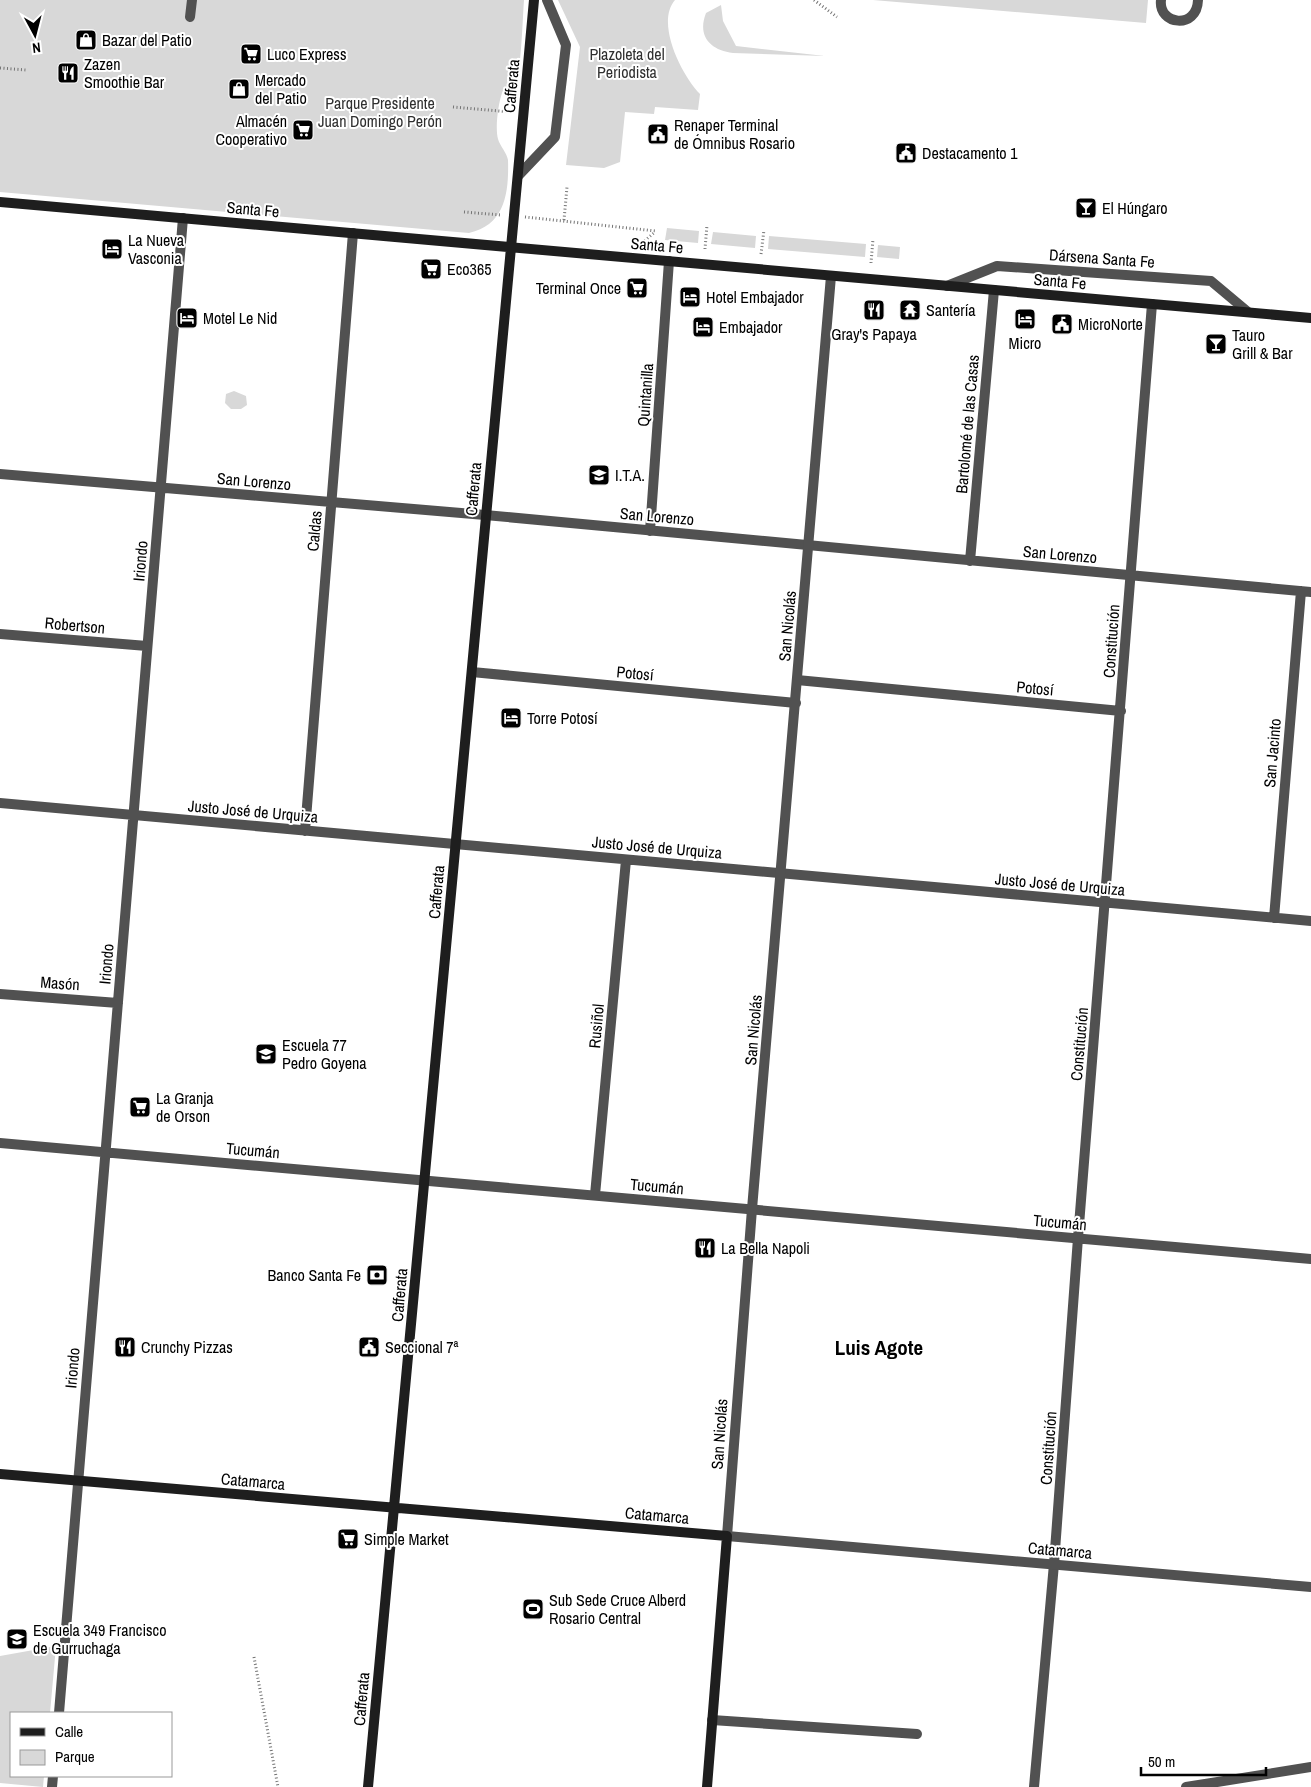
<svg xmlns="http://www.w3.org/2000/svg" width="1311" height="1787" font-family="'Archivo Narrow',sans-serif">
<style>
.green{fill:#d8d8d8}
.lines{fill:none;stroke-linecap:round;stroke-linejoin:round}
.path{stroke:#737373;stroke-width:3;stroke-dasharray:1 2.5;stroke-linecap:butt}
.service{stroke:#515151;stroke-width:10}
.minor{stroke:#515151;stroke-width:10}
.tertiary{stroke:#515151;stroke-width:10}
.secondary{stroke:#1e1e1e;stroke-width:10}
.labels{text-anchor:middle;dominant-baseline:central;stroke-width:4;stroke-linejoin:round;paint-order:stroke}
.poi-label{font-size:16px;fill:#000;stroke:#fff;text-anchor:start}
.park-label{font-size:16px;fill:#2f2f2f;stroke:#fff}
.street-label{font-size:16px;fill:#000;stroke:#fff}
.district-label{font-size:21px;font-weight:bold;fill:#000;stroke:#fff}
</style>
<rect width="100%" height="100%" fill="#fff"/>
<!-- green -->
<path class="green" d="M0 0H524C523 13 521 69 517 77 514 83 504 86 502 93 498 105 495 128 498 139 500 146 507 153 508 160 509 193 505 225 469 233L0 192Z
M558 0H675C655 23 682 76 700 94L698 110 655 107 654 114 625 112 620 162 604 168 566 165 580 47Z
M873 0H1148L1146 23Z
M721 5 723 21 736 46 825 56 733 53C710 50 697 36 706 13Z
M667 228 699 231 698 243 665 240Z
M713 232 756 236 755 248 711 244Z
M769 236 866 244 865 257 768 249Z
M878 245 900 247 899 259 877 257Z
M234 391 246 396 247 405 241 409H231L225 403 226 394Z
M56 1646 50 1713H11V1776H44L43 1787 0 1783V1656Z"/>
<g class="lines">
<!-- path -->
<path class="path" d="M814 0 837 17
M0 68 26 70
M453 107 511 112
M464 212 501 215
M525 217 656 231
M564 220 567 187
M642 243 655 232
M705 249 707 225
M761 254 764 230
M871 263 873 239
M254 1657 278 1787"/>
<!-- service -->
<path class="service" d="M1161 0C1158 25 1197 30 1198 0
M190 17 192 0
M518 176 555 137 566 45 547 0
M947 286 997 266 1211 281 1248 312
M712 1720 917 1734"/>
<!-- minor -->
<path class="minor" d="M0 474 485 515 1311 592
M650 531 669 261
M970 561 994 290
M0 634 147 646
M472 672 796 703
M797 680 1121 711
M0 803 1311 921
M305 831 353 233
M1274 918 1301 591
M0 994 118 1003
M0 1143 1311 1259
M595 1195 626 860
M59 1713 183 218
M52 1787 53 1776
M1034 1787 1054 1564 1078 1238 1152 304"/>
<!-- tertiary -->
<path class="tertiary" d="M831 276 752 1209 727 1536 1311 1587
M1186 1787 1311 1767"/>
<!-- secondary -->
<path class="secondary" d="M0 202 1311 318
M0 1474 727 1536 707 1787
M368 1787 534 0"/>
</g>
<!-- icons -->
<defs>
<g id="shop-square" transform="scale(1.125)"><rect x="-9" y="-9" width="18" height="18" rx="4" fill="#000" stroke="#fff"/><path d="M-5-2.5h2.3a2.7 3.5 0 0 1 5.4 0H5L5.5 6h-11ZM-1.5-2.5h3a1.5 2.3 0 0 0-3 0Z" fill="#fff"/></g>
<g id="supermarket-square" transform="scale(1.125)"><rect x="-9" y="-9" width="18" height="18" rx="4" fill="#000" stroke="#fff"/><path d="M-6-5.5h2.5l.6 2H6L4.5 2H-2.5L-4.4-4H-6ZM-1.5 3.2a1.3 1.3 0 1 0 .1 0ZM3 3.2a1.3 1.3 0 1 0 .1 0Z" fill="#fff"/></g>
<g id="restaurant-square" transform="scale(1.125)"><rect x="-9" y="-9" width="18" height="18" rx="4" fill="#000" stroke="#fff"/><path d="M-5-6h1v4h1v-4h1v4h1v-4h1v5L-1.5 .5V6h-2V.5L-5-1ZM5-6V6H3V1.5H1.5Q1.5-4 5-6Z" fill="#fff"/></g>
<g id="civic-square" transform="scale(1.125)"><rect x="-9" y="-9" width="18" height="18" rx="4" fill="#000" stroke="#fff"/><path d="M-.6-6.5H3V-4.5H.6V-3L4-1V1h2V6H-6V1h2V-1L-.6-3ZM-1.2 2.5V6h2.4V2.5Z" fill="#fff"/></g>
<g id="bar-square" transform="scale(1.125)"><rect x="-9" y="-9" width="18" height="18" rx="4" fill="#000" stroke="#fff"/><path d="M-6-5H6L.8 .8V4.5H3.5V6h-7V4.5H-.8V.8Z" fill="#fff"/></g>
<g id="hotel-square" transform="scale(1.125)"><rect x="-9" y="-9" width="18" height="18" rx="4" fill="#000" stroke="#fff"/><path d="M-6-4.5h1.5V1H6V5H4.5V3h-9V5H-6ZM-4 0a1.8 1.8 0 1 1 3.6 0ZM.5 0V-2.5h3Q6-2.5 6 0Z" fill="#fff"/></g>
<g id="temple-square" transform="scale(1.125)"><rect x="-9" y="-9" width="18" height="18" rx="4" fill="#000" stroke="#fff"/><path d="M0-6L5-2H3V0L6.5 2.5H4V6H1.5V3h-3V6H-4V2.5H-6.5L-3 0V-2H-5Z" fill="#fff"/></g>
<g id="school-square" transform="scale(1.125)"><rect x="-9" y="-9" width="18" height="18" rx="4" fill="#000" stroke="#fff"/><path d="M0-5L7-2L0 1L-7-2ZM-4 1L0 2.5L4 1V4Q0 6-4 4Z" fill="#fff"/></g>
<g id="bank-square" transform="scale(1.125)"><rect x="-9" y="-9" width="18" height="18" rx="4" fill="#000" stroke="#fff"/><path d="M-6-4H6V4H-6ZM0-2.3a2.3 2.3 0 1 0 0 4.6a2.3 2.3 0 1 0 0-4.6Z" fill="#fff"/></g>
<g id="stadium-square" transform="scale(1.125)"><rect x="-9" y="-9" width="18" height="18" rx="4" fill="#000" stroke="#fff"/><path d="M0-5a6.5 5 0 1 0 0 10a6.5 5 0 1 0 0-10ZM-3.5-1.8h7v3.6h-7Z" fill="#fff"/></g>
</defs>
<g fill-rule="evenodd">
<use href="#shop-square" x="86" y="40"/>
<use href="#supermarket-square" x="251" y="54"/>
<use href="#restaurant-square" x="68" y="73"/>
<use href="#shop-square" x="239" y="89"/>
<use href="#supermarket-square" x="303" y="130"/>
<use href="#civic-square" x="658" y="134"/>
<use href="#civic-square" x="906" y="153"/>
<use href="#bar-square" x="1086" y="208"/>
<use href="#hotel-square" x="112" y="249"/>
<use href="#supermarket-square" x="431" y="269"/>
<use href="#supermarket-square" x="637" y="288"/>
<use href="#hotel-square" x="690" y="297"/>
<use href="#restaurant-square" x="874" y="310"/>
<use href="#temple-square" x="910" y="310"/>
<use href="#hotel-square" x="187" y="318"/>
<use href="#hotel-square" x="1025" y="319"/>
<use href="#civic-square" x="1062" y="324"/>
<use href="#hotel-square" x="703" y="327"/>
<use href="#bar-square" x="1216" y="344"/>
<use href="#school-square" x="599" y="475"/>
<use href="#hotel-square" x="511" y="718"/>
<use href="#school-square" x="266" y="1054"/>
<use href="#supermarket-square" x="140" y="1107"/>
<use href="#restaurant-square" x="705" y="1248"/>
<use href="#bank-square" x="377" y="1275"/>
<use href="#restaurant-square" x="125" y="1347"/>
<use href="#civic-square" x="369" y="1347"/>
<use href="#supermarket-square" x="348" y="1539"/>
<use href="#stadium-square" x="533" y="1609"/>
<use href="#school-square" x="17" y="1639"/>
</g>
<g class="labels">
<!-- poi labels -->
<g class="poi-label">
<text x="102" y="40">Bazar del Patio</text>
<text x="267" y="54">Luco Express</text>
<text x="84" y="64">Zazen<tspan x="84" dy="18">Smoothie Bar</tspan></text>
<text x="255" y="80">Mercado<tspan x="255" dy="18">del Patio</tspan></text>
<text x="287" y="121" text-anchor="end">Almacén<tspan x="287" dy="18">Cooperativo</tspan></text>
<text x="674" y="125">Renaper Terminal<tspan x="674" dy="18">de Ómnibus Rosario</tspan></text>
<text x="922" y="153">Destacamento 1</text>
<text x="1102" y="208">El Húngaro</text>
<text x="128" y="240">La Nueva<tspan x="128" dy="18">Vasconia</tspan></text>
<text x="447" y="269">Eco365</text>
<text x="621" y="288" text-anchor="end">Terminal Once</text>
<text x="706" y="297">Hotel Embajador</text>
<text x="926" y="310">Santería</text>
<text x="203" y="318">Motel Le Nid</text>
<text x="1078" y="324">MicroNorte</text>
<text x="719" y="327">Embajador</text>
<text x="874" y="334" text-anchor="middle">Gray's Papaya</text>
<text x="1232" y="335">Tauro<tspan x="1232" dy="18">Grill &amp; Bar</tspan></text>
<text x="1025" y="343" text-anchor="middle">Micro</text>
<text x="615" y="475">I.T.A.</text>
<text x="527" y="718">Torre Potosí</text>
<text x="282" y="1045">Escuela 77<tspan x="282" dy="18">Pedro Goyena</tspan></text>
<text x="156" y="1098">La Granja<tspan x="156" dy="18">de Orson</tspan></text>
<text x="721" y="1248">La Bella Napoli</text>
<text x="361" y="1275" text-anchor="end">Banco Santa Fe</text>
<text x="141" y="1347">Crunchy Pizzas</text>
<text x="385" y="1347">Seccional 7ª</text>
<text x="364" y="1539">Simple Market</text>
<text x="549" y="1600">Sub Sede Cruce Alberd<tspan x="549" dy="18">Rosario Central</tspan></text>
<text x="33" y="1630">Escuela 349 Francisco<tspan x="33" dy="18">de Gurruchaga</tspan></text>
</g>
<!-- park labels -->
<g class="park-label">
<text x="627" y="54">Plazoleta del<tspan x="627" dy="18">Periodista</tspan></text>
<text x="380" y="103">Parque Presidente<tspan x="380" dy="18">Juan Domingo Perón</tspan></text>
</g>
<!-- street labels -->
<g class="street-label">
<text transform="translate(511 86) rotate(-85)">Cafferata</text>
<text transform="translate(253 209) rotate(5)">Santa Fe</text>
<text transform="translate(657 245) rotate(5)">Santa Fe</text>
<text transform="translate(1102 258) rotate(4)">Dársena Santa Fe</text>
<text transform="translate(1060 281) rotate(5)">Santa Fe</text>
<text transform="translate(645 395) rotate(-86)">Quintanilla</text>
<text transform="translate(967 424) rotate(-85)">Bartolomé de las Casas</text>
<text transform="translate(254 481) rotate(5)">San Lorenzo</text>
<text transform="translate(473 489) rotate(-85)">Cafferata</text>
<text transform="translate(657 516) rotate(5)">San Lorenzo</text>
<text transform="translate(314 531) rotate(-85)">Caldas</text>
<text transform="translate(1060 554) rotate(5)">San Lorenzo</text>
<text transform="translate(140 561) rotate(-85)">Iriondo</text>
<text transform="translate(75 625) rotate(5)">Robertson</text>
<text transform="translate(787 626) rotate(-85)">San Nicolás</text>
<text transform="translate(1111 641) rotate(-86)">Constitución</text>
<text transform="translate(635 673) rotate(5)">Potosí</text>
<text transform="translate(1035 688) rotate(5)">Potosí</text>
<text transform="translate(1272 753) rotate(-85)">San Jacinto</text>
<text transform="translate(253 811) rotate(5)">Justo José de Urquiza</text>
<text transform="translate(657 847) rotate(5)">Justo José de Urquiza</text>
<text transform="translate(1060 884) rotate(5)">Justo José de Urquiza</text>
<text transform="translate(436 892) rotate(-85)">Cafferata</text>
<text transform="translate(106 964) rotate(-85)">Iriondo</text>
<text transform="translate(60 983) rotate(4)">Masón</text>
<text transform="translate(596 1026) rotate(-85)">Rusiñol</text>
<text transform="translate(753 1030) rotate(-85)">San Nicolás</text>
<text transform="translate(1079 1044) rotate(-85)">Constitución</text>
<text transform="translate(253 1150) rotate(5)">Tucumán</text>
<text transform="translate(657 1186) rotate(5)">Tucumán</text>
<text transform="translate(1060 1222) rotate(5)">Tucumán</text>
<text transform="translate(399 1295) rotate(-85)">Cafferata</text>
<text transform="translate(72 1368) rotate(-85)">Iriondo</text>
<text transform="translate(719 1434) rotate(-86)">San Nicolás</text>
<text transform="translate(1048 1448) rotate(-86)">Constitución</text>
<text transform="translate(253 1481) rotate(5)">Catamarca</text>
<text transform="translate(657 1515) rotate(5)">Catamarca</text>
<text transform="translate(1060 1550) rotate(5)">Catamarca</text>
<text transform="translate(361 1699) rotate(-85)">Cafferata</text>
</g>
<!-- district labels -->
<g class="district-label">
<text x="879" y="1347">Luis Agote</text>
</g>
</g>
<!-- legend -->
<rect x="10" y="1712" width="162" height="65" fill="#ffffff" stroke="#999999"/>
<rect x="20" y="1728" width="25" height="8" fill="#1e1e1e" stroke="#999999"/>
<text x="55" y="1737" font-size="15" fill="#000000">Calle</text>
<rect x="20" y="1750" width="25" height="15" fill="#d8d8d8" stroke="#999999"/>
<text x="55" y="1762" font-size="15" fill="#000000">Parque</text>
<!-- north arrow -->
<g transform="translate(35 35) rotate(173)" stroke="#ffffff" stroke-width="4" paint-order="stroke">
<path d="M0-4L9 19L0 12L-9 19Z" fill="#000000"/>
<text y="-8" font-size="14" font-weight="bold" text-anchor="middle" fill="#000000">N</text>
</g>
<!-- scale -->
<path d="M1141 1767v8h125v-8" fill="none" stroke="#000000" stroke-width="2.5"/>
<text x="1148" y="1767" font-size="15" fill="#000000" stroke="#ffffff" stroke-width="4" paint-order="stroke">50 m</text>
</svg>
